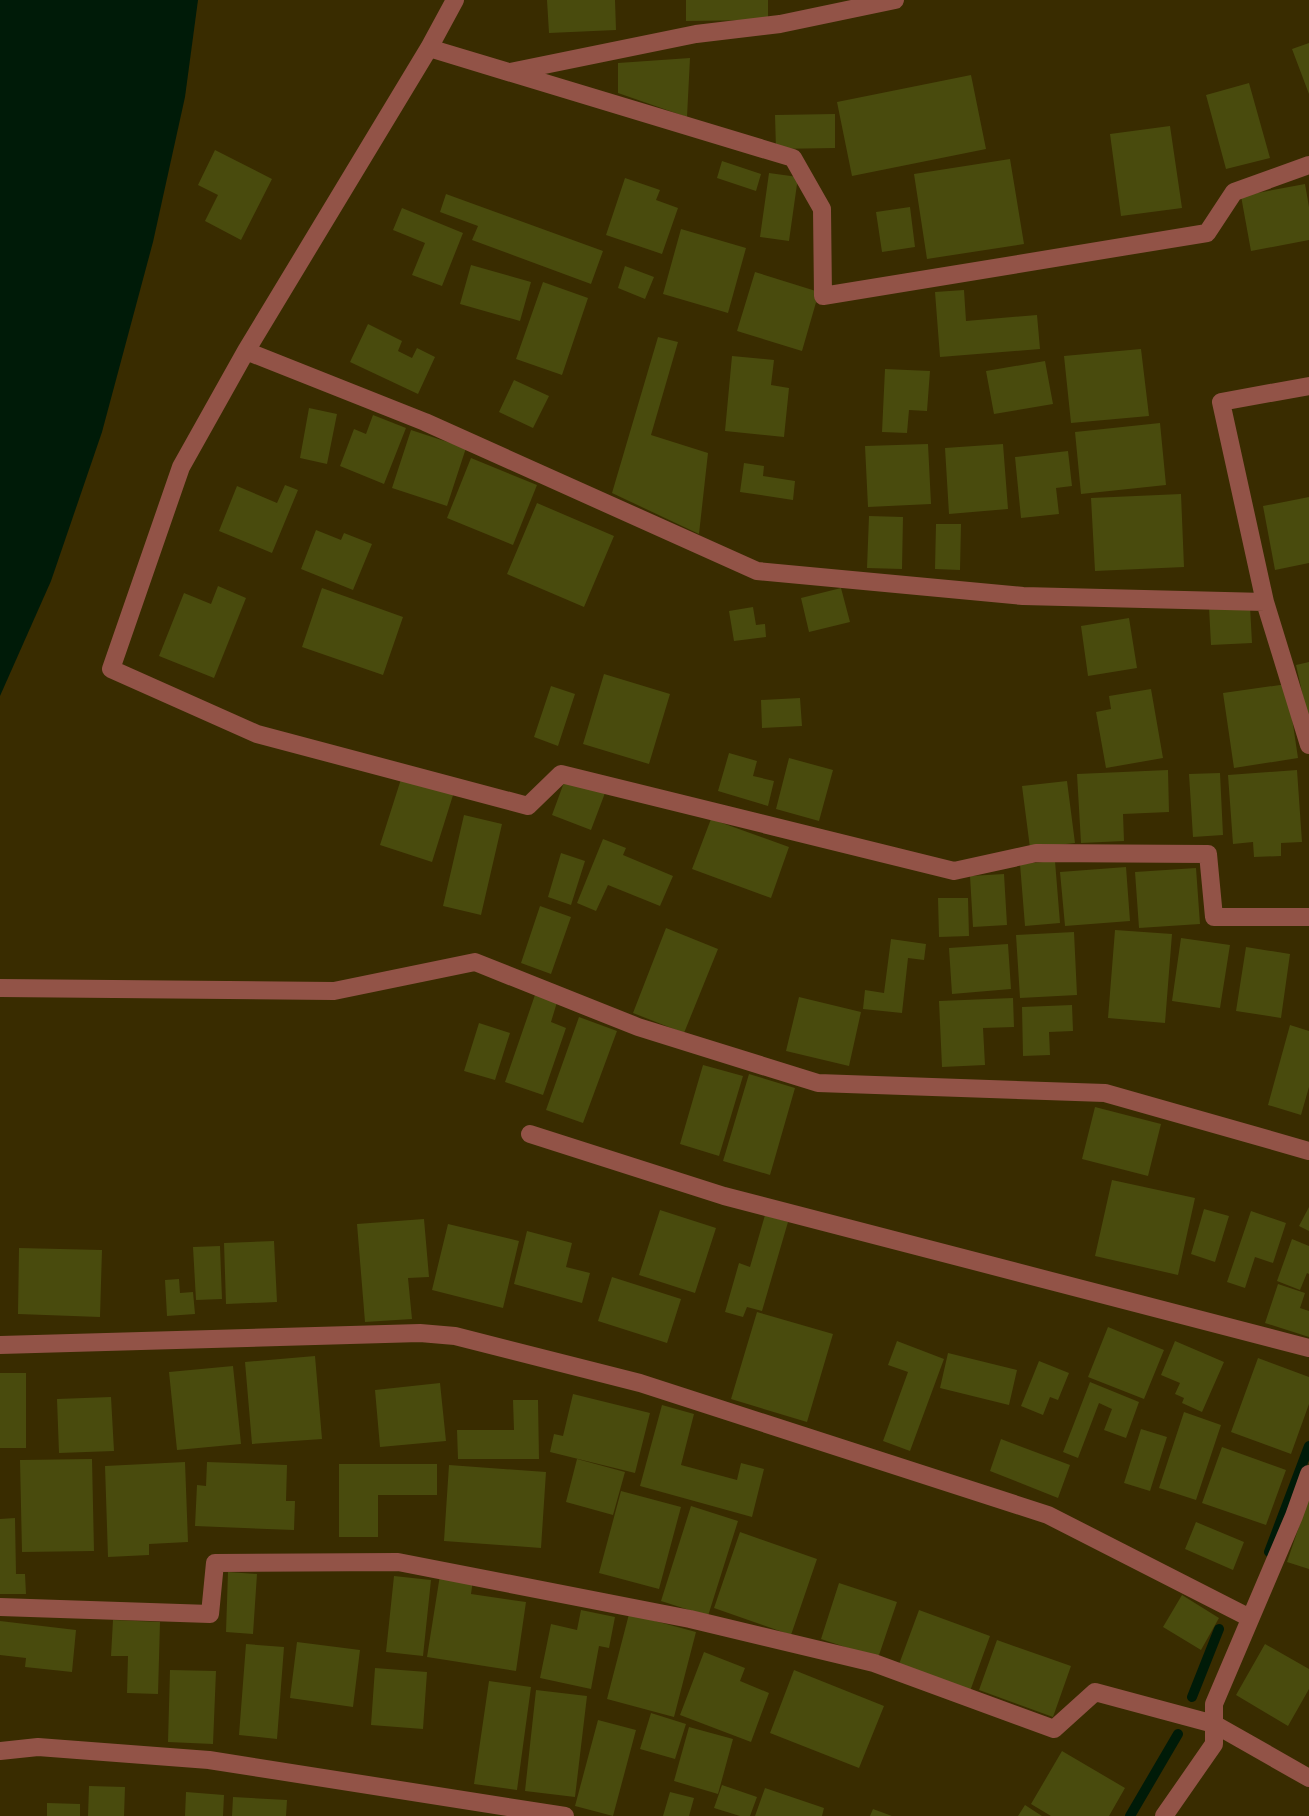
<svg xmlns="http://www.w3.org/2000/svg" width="1309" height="1816" font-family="'PT Serif',serif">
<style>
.water{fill:#001b08}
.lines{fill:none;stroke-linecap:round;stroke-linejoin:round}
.stream{stroke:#001b08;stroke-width:10}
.building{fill:#494b0d}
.street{stroke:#925347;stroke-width:18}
</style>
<rect width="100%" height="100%" fill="#392c00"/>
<!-- water -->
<path class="water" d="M0 0H198L185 97 153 242 102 432 51 581 0 696Z"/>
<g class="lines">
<!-- stream -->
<path class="stream" d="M1269 1552 1309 1446
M1192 1697 1219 1629
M1130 1816 1178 1734"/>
</g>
<!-- building -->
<path class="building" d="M547 0H615L616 30 549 33Z
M686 0H768V20L686 21Z
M1309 43V94L1292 49Z
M690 58 687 117 618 93V63Z
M971 75 986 149 852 176 837 102Z
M1249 83 1270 158 1226 169 1206 95Z
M835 114V148L776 149 775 115Z
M1170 126 1182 208 1121 216 1110 134Z
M215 150 272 179 241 240 205 221 218 195 198 185Z
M1010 159 1024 244 927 259 914 174Z
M722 161 761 174 756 191 717 178Z
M769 173 798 177 789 241 760 237Z
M625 178 660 190 656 200 678 208 662 254 606 235Z
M1305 184 1309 207V240L1251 251 1241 196Z
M446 194 603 251 591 284 472 240 478 226 440 212Z
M910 207 915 247 882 252 876 212Z
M402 208 463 233 442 286 412 275 425 243 393 230Z
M681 229 746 248 728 313 663 294Z
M471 265 531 282 520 321 460 304Z
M625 266 654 277 645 299 618 288Z
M755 272 819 292 802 351 737 331Z
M543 282 588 298 562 375 516 359Z
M964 290 966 321 1037 315 1040 349 940 357 935 292Z
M368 324 402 341 398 351 412 358 417 348 435 357 418 394 350 362Z
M658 337 678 342 651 435 708 453 699 534 612 493Z
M1141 349 1149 416 1071 423 1064 356Z
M732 356 774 360 771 385 789 388 784 437 725 431Z
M1045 361 1053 404 994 414 986 371Z
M885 369 930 371 927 411 909 410 907 433 882 432Z
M514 380 549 396 533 428 499 412Z
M309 408 337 414 327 464 300 458Z
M373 415 406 428 384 484 340 466 354 429 366 434Z
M1160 423 1166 485 1081 494 1075 432Z
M411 430 466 448 447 506 392 488Z
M928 444 931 504 868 507 865 446Z
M1003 444 1008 509 949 514 945 448Z
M1068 451 1072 486 1056 488 1059 514 1021 518 1015 457Z
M471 458 537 485 513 545 447 518Z
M744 463 764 466 763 476 795 481 793 500 740 492Z
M285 485 298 490 272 553 219 531 237 486 277 503Z
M1181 494 1184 567 1095 571 1091 498Z
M1309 497V563L1275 570 1263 506Z
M537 503 614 536 584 607 507 574Z
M869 516 903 517 902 569 867 568Z
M936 524H961L960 570 935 569Z
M316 530 341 540 344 533 372 544 353 590 301 569Z
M218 586 246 598 214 678 159 656 184 593 211 604Z
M322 588 403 617 383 675 302 647Z
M841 588 850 622 809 632 801 598Z
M1250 606 1252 643 1211 645 1209 607Z
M753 607 756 625 765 624 766 637 734 641 729 611Z
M1129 618 1137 668 1088 676 1081 626Z
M1309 662V719H1308L1296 665Z
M604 674 670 694 649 764 583 744Z
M1287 684 1298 758 1234 768 1223 693Z
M551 686 575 694 558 746 534 737Z
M1151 689 1163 758 1106 768 1096 712 1111 709 1109 696Z
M800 698 802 726 762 728 761 700Z
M729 753 757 761 753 776 774 781 768 806 718 791Z
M789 758 833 770 819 821 776 809Z
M1168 770 1169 812 1123 814 1124 841 1081 843 1077 774Z
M1297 770 1302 842 1281 843V856L1254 857 1253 842 1233 844 1228 775Z
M1220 773 1223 835 1193 837 1189 774Z
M402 776 454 792 432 862 380 845Z
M566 777 605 793 591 830 552 815Z
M1067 781 1075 843 1030 848 1022 786Z
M464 815 502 824 481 915 443 906Z
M711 819 789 847 771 898 692 869Z
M603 839 626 848 623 855 673 876 660 906 608 885 596 911 577 903Z
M561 853 585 861 571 905 548 897Z
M1055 861 1060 923 1025 926 1020 864Z
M1126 867 1130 921 1065 926 1060 872Z
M1196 868 1200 924 1139 928 1135 872Z
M1004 874 1007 925 973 927 970 876Z
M938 898H968L969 936 939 937Z
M540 906 571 917 551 974 521 963Z
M666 928 718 949 684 1033 633 1013Z
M1115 930 1172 934 1165 1023 1108 1018Z
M1074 932 1077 995 1020 998 1016 935Z
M1181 938 1230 945 1220 1008 1172 1001Z
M891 939 926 944 924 960 908 958 902 1013 863 1009 865 990 884 993Z
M1008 944 1011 989 952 994 949 948Z
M1246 947 1290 954 1281 1018 1236 1011Z
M536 992 558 999 551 1022 566 1028 543 1095 505 1082Z
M799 997 861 1012 849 1066 786 1051Z
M1013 998 1014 1027 983 1028 985 1065 942 1067 939 1001Z
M1072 1005 1073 1031 1049 1032 1050 1055 1023 1056 1022 1007Z
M579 1017 617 1031 583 1123 546 1110Z
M479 1023 510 1033 495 1080 464 1071Z
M1290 1025 1309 1031V1087L1301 1115 1268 1105Z
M703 1065 743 1076 719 1156 680 1144Z
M749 1074 795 1088 770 1175 723 1161Z
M1095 1107 1161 1124 1148 1176 1082 1159Z
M1112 1180 1195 1198 1178 1275 1095 1256Z
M1309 1207V1231L1299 1226Z
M1204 1209 1229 1216 1215 1262 1191 1254Z
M660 1210 716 1228 695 1293 639 1275Z
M1251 1211 1286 1223 1273 1263 1255 1257 1245 1288 1227 1282Z
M765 1215 788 1222 762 1311 747 1307 743 1317 725 1312 739 1263 750 1267Z
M424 1219 429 1277 408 1278 412 1319 365 1322 357 1224Z
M448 1224 519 1241 503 1308 432 1290Z
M527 1231 572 1243 566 1267 590 1273 582 1303 514 1284Z
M1292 1239 1309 1246V1274L1307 1273 1300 1290 1277 1281Z
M274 1241 277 1302 226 1304 224 1243Z
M220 1246 222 1299 196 1300 193 1247Z
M19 1248 102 1250 100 1317 18 1314Z
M612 1277 681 1299 667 1343 598 1321Z
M179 1279 180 1293 193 1292 195 1314 167 1316 165 1280Z
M1278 1284 1305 1293 1300 1308 1309 1311V1337L1265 1323Z
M757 1312 833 1334 807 1422 731 1399Z
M1108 1327 1164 1350 1144 1399 1088 1377Z
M897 1341 944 1359 910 1451 883 1441 908 1372 888 1365Z
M1175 1341 1224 1362 1202 1412 1182 1403 1184 1398 1175 1394 1180 1383 1161 1375Z
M948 1353 1017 1370 1009 1405 940 1388Z
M315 1356 322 1439 252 1444 245 1362Z
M1258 1358 1309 1377V1404L1291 1454 1231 1432Z
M1039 1361 1069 1373 1058 1400 1050 1397 1043 1415 1021 1406Z
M233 1366 241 1444 177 1450 169 1372Z
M0 1373H26V1448H0Z
M1090 1382 1139 1402 1126 1438 1104 1430 1112 1409 1099 1403 1078 1458 1063 1452Z
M440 1383 446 1441 380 1447 375 1390Z
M573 1394 650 1413 635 1473 550 1452 554 1434 563 1436Z
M111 1397 114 1451 59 1453 57 1399Z
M513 1400H538L539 1459H458L457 1430H514Z
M662 1405 694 1414 681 1465 737 1480 741 1463 764 1469 752 1517 640 1486Z
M1184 1412 1221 1425 1196 1500 1159 1488Z
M1141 1429 1167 1437 1150 1491 1124 1483Z
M1001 1439 1070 1465 1058 1498 990 1471Z
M1222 1447 1286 1470 1266 1525 1202 1503Z
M92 1459 94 1551 22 1552 20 1460Z
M577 1459 625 1472 613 1515 566 1502Z
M185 1462 188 1542 149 1544V1555L108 1557 105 1466Z
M207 1462 287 1465 286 1501H295L294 1530 195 1526 197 1485 206 1486Z
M339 1464H437V1495H378V1537H339Z
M449 1465 546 1472 541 1548 444 1541Z
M621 1491 681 1507 659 1589 599 1573Z
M1309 1497V1569L1287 1562Z
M691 1506 738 1521 708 1616 661 1601Z
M15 1518 16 1574H25L26 1594H0V1519Z
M1196 1522 1244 1542 1233 1570 1185 1549Z
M740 1532 817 1559 791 1635 714 1608Z
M228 1572 257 1574 253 1634 226 1632Z
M440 1575 473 1580 471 1594 526 1602 516 1671 427 1657Z
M394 1576 431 1580 423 1656 386 1652Z
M839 1583 897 1602 878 1658 821 1639Z
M1182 1595 1219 1618 1201 1650 1163 1627Z
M581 1610 615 1617 609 1648 599 1646 591 1689 540 1678 551 1624 577 1630Z
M919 1610 990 1636 969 1694 898 1667Z
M629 1614 696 1632 674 1717 607 1699Z
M113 1620 160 1622 158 1694 127 1693 128 1656H111Z
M0 1621 76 1630 72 1672 25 1667 26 1658 0 1655Z
M997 1640 1071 1666 1053 1717 979 1690Z
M297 1642 360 1650 353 1707 290 1698Z
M246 1644 284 1647 277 1739 239 1735Z
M1265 1644 1309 1669V1689L1288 1726 1236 1695Z
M704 1652 745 1668 740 1681 769 1693 751 1742 680 1715Z
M375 1668 427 1672 423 1729 371 1725Z
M170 1670 216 1671 213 1744 168 1742Z
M794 1670 884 1706 859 1768 770 1733Z
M489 1681 531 1687 517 1790 474 1784Z
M536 1690 587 1696 575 1797 525 1791Z
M651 1713 686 1724 675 1759 640 1749Z
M598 1720 636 1730 613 1816 575 1806Z
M689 1727 733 1739 718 1794 674 1781Z
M1062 1751 1125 1788 1109 1816H1051L1031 1804Z
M722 1785 757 1797 750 1816H740L714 1808Z
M89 1786 125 1787 124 1816H88Z
M765 1788 824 1808 822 1816H755Z
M186 1792 224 1795 223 1816H185Z
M670 1792 694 1798 689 1816H663Z
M233 1797 287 1800 286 1816H232Z
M47 1803 80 1804V1816H47Z
M1025 1805 1042 1816H1018Z
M873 1809 892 1816H870Z"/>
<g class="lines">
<!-- street -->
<path class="street" d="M455 0 429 48 246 351 181 467 111 669 257 734 528 806 561 774 954 871 1036 853 1208 854 1214 917H1309
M429 48 793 158 822 209 823 296 1207 233 1234 192 1309 165
M510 72 696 34 780 24 895 0
M246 351 425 422 757 571 1023 596 1265 602 1221 402 1309 386
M1265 602 1309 745
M0 988 334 991 475 962 638 1027 818 1083 1105 1093 1309 1151
M530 1134 724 1196 1309 1348
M0 1345 420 1333 455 1336 640 1383 1048 1515 1250 1618
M0 1607 210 1614 215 1563 398 1562 690 1619 874 1663 1054 1729 1095 1692 1214 1724 1309 1778
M0 1751 38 1747 209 1760 565 1816
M1164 1816 1214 1744V1704L1294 1516 1309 1474"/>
</g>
</svg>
